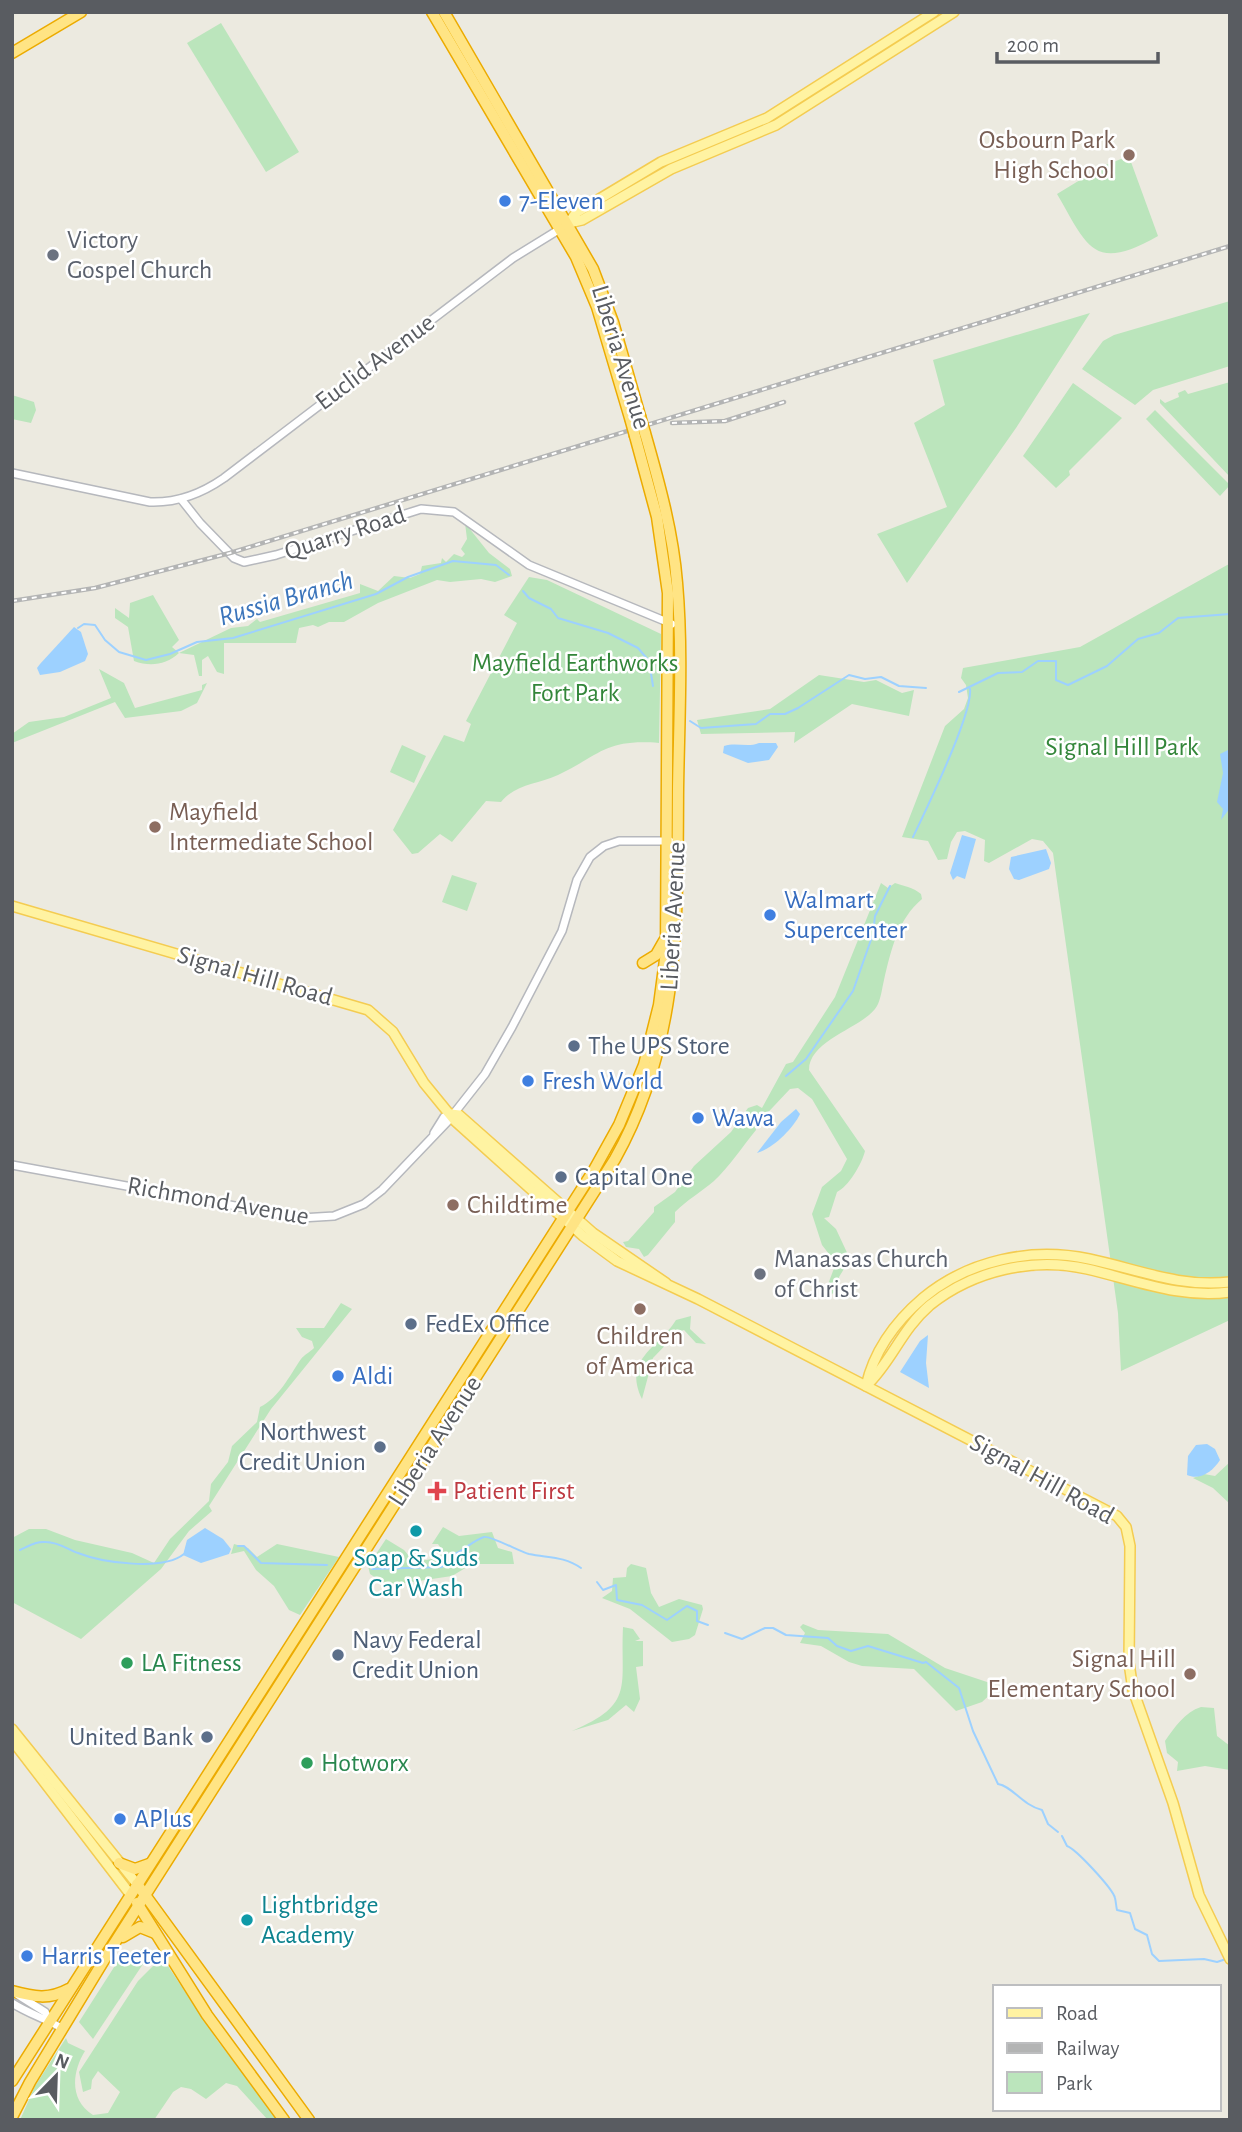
<svg xmlns="http://www.w3.org/2000/svg" width="1242" height="2132" font-family="'Alegreya Sans',sans-serif">
<rect width="100%" height="100%" fill="#eceae0"/>
<g fill="#bbe5bc">
<polygon points="221,23 299,152 266,172 187,43"/>
<path d="M1121 159 1131 162 1158 236C1093 273 1088 247 1057 194L1103 166Z"/>
<polygon points="1230,301 1230,366 1153,390 1135,405 1082,369 1103,341 1114,335"/>
<polygon points="1090,313 1016,428 907,583 877,534 947,507 914,423 945,405 933,360"/>
<polygon points="1230,382 1230,477 1160,403 1160,399 1165,403 1179,397 1178,393 1185,390 1188,394"/>
<polygon points="1073,383 1122,418 1069,471 1070,475 1056,488 1023,456"/>
<polygon points="12,395 34,402 36,410 31,423 12,419"/>
<polygon points="1155,410 1230,485 1220,496 1146,419"/>
<path d="M465 523 489 553 510 569 512 576 495 582 481 579 450 582 437 580 378 603 344 622H329L318 627 313 625 299 628 296 643H224V674L217 672 208 656 202 660V676H199L194 655 179 653C166 665 150 667 134 661L128 627 115 618V608L129 618 130 603 153 595 179 640 172 647 179 653 231 628 248 626 257 619 260 622 360 593V584L378 591 394 576 410 578 420 574 422 566 441 563 442 558 446 562 454 554 462 557 465 554 461 549 467 539Z"/>
<polygon points="1229,564 1230,1320 1121,1371 1118,1313 1053,853 1043,841 1032,839 989,863 984,861 985,840 965,831 957,832 951,842 947,859 938,860 928,841 902,837 945,726 964,709 968,698 966,685 961,678 963,668 1080,647"/>
<path d="M529 577 547 580 661 634 659 743C605 739 602 754 558 775 537 785 517 783 501 802L486 801 452 842 440 834 418 853 412 854 393 830 444 735 464 742 471 724 466 721 517 623 504 615Z"/>
<polygon points="99,669 124,683 135,708 202,690 202,685 207,683 197,703 181,711 125,718 115,702 12,743 12,734 29,722 64,717 111,698"/>
<polygon points="819,675 864,682 876,680 902,693 914,690 909,716 852,704 794,743 795,732 701,734 697,720 770,709"/>
<polygon points="402,745 426,756 414,783 390,772"/>
<polygon points="452,875 477,883 467,911 442,902"/>
<path d="M881 883 888 888 895 883C903 886 913 887 921 894L922 899C898 919 891 950 884 980 882 988 881 999 877 1006 864 1028 809 1039 809 1070L865 1151C862 1164 848 1187 837 1192L829 1217 824 1218 836 1229 850 1259 839 1277 838 1288 829 1297 824 1295 836 1263 822 1245 812 1214 822 1187 841 1171 847 1159 812 1099 798 1088 790 1089 759 1122H755L756 1130C742 1147 730 1166 714 1181 701 1192 687 1200 675 1212V1222L648 1255 644 1257 639 1249 626 1247 623 1242 628 1241 654 1212V1207L675 1192 694 1166 731 1132 748 1108 757 1105 762 1108 786 1064 793 1062 835 997Z"/>
<path d="M341 1303 352 1309 271 1409 209 1506 212 1511 189 1531 161 1569 81 1639 12 1602V1538L29 1529H46L75 1540 132 1553 154 1563 170 1539 209 1501 211 1484 228 1462 232 1446 257 1422 260 1407C279 1398 290 1375 301 1359 304 1355 310 1352 314 1348L312 1341 302 1337 296 1328H324Z"/>
<path d="M691 1316 690 1329 706 1344 696 1343 684 1330 678 1332 653 1358 642 1399C623 1358 657 1350 676 1320Z"/>
<polygon points="1230,1462 1230,1504 1213,1488 1193,1478 1204,1474 1215,1476"/>
<path d="M443 1527 459 1536 492 1532 498 1548 512 1552 514 1564H472L452 1576 398 1584H385L370 1574 368 1566 386 1539 404 1550 410 1557C423 1562 432 1561 444 1553L438 1544H432Z"/>
<polygon points="234,1544 248,1548 257,1557 277,1544 339,1557 300,1615 289,1610 274,1586 256,1570 244,1551 231,1554"/>
<polygon points="631,1564 646,1568 651,1593 659,1607 679,1599 702,1605 703,1609 695,1635 689,1639 672,1642 630,1609 602,1598 612,1591 613,1578 626,1577 627,1568"/>
<polygon points="803,1624 818,1630 888,1634 945,1668 990,1683 994,1691 982,1702 956,1711 914,1669 862,1666 849,1662 821,1646 800,1643 805,1633 800,1627"/>
<path d="M623 1627 633 1629 640 1639 635 1641H643V1666L636 1667 640 1699 634 1712 626 1705 608 1720 572 1731C636 1704 620 1686 623 1627Z"/>
<path d="M1201 1707 1214 1708 1217 1736 1230 1746V1770L1205 1766 1177 1771 1178 1762 1167 1753 1165 1741C1174 1728 1185 1712 1201 1707Z"/>
<polygon points="143,1948 151,1952 93,2039 79,2022 125,1950 136,1955"/>
<path d="M162 1957 217 2040 279 2120H268L237 2086 226 2083 206 2099 191 2089 181 2087 173 2092 154 2120H20L35 2086 66 2038 68 2043 85 2051C72 2072 69 2100 93 2115L108 2113 120 2092 98 2071 92 2080 91 2089 83 2092 79 2072 138 1981Z"/>
</g>
<g fill="#9dd1ff">
<polygon points="74,627 81,632 88,654 85,661 60,672 40,675 37,668 40,664"/>
<path d="M759 743H776L778 747 769 760 748 763 723 753 724 746C737 742 747 748 759 743Z"/>
<polygon points="1230,749 1230,808 1221,820 1223,809 1217,802 1223,773 1220,754"/>
<polygon points="962,835 976,839 965,879 957,876 953,880 950,873"/>
<polygon points="1046,849 1051,863 1049,869 1019,880 1014,879 1009,869 1011,857"/>
<path d="M796 1109 800 1114C793 1129 772 1149 757 1153L781 1122Z"/>
<polygon points="928,1335 926,1363 929,1388 900,1372 920,1341"/>
<path d="M1207 1444 1215 1449 1220 1460C1213 1471 1200 1481 1187 1475L1188 1456 1196 1445Z"/>
<polygon points="205,1528 223,1539 231,1549 229,1554 201,1563 183,1555 187,1540"/>
</g>
<g fill="none" stroke-linecap="round" stroke-linejoin="round">
<g stroke="#9dd1ff" stroke-width="2">
<polyline points="523,591 529,598 551,609 558,618 608,633 638,648 649,661 653,686"/>
<polyline points="78,628 84,624 95,625 105,640 119,652 146,660 170,654 197,642 233,638 376,594 408,577 453,561 496,565 509,575"/>
<polyline points="959,692 998,673 1022,672 1038,661 1056,661 1056,680 1068,685 1107,666 1138,639 1159,633 1178,618 1230,614"/>
<polyline points="690,721 701,728 756,724 770,714 785,714 798,708 849,675 865,679 881,677 899,686 926,688"/>
<path d="M913 837C926 810 973 713 970 689"/>
<polyline points="786,1076 806,1059 853,991 873,934 875,916 890,886"/>
<polyline points="238,1546 244,1546 261,1563 327,1565"/>
<path d="M20 1550C29 1546 36 1541 46 1542 58 1542 67 1549 78 1553 103 1563 163 1571 184 1554"/>
<path d="M372 1569 442 1567 446 1556C459 1556 471 1541 484 1537 489 1535 521 1552 529 1554 548 1558 564 1556 581 1568"/>
<polyline points="597,1582 603,1590 616,1585 617,1600 642,1605 667,1620 687,1606 697,1611 697,1621 708,1625"/>
<path d="M725 1633 742 1639 765 1628H773L786 1635 828 1638 837 1646 851 1651 868 1646 923 1663 926 1662 959 1688 973 1731 998 1784C1012 1786 1022 1805 1042 1810L1048 1824 1058 1832"/>
<path d="M1062 1836 1067 1846C1076 1849 1113 1889 1115 1898 1116 1902 1116 1906 1117 1910L1130 1913 1135 1929 1147 1935 1152 1954 1159 1961 1204 1959 1217 1962 1226 1959"/>
</g>
<g stroke="#b6b8bd" stroke-width="10">
<g id="minor">
<path d="M12 473 150 502C178 503 201 494 224 478L513 258 560 229"/>
<polyline points="181,499 200,523 234,558 244,562 276,555 421,509 454,512 529,565 672,624"/>
<polyline points="434,1133 444,1117 451,1114"/>
<polyline points="12,1165 301,1218 334,1216 364,1204 382,1190 448,1121 485,1074 512,1027 562,931 577,880 590,857 604,846 619,841 670,841"/>
<polyline points="18,1995 45,2012 50,2021"/>
<path d="M12 2003C29 2014 47 2019 63 2029"/>
</g>
</g>
<g stroke="#f4cc51" stroke-width="12">
<g id="major">
<polyline points="569,223 582,220 671,169 776,125 954,12"/>
<polyline points="568,224 576,213 661,162 767,118 934,12"/>
<polyline points="12,906 368,1010 393,1032 424,1083 455,1121 583,1236 617,1261 698,1299 1117,1516 1126,1527 1130,1546 1129,1663 1133,1690 1173,1803 1199,1895 1230,1959"/>
<polyline points="451,1114 459,1115 593,1233 666,1283"/>
<path d="M867 1385C892 1361 901 1330 930 1305 974 1270 1033 1257 1087 1269 1135 1280 1180 1299 1230 1292"/>
<path d="M866 1386C874 1351 896 1321 923 1298 969 1260 1031 1247 1089 1259 1137 1269 1180 1288 1230 1282"/>
<polyline points="12,1729 137,1884"/>
<polyline points="12,1740 130,1894"/>
</g>
</g>
<g stroke="#ecab00" stroke-width="13">
<g id="highway">
<polyline points="432,12 576,257 597,307 630,418"/>
<polyline points="444,12 593,269 613,322 640,416"/>
<polyline points="12,53 81,12"/>
<polyline points="643,963 656,955 664,941"/>
<polyline points="119,1863 135,1869 149,1864"/>
<polyline points="137,1884 309,2120"/>
<polyline points="137,1903 207,2015 284,2120"/>
<polyline points="123,1937 140,1927 155,1933"/>
<path d="M12 1991C34 1997 49 2000 69 1989"/>
<polyline points="12,2081 594,1170 619,1125 644,1065 659,1005 666,952 668,593 657,517 635,436"/>
<path d="M12 2117 30 2082 112 1947 615 1159C681 1041 677 921 678 789 679 721 683 651 677 583 673 532 659 482 645 433"/>
</g>
</g>
<use href="#minor" stroke="#fff" stroke-width="7"/>
<use href="#major" stroke="#fff3a2" stroke-width="9"/>
<use href="#highway" stroke="#ffe484" stroke-width="10"/>
<g stroke="#b3b4b4" stroke-width="4.5">
<g id="rail">
<polyline points="672,423 725,421 784,402"/>
<polyline points="12,601 95,588 230,553 1230,246"/>
</g>
</g>
<use href="#rail" stroke="#fff" stroke-width="2" stroke-dasharray="5" stroke-linecap="butt"/>
<g stroke="#ecab00" stroke-width="13" stroke-linecap="butt">
<g id="highway-bridge">
<polyline points="640,416 645,433"/>
<polyline points="630,418 635,436"/>
</g>
</g>
<use href="#highway-bridge" stroke="#ffe484" stroke-width="10"/>
</g>
<g fill="#8d6e63" stroke="#fff" stroke-width="2.5">
<circle cx="1129" cy="155" r="7"/>
<circle cx="155" cy="827" r="7"/>
<circle cx="453" cy="1205" r="7"/>
<circle cx="640" cy="1309" r="7"/>
<circle cx="1190" cy="1674" r="7"/>
</g>
<g fill="#3f7fe0" stroke="#fff" stroke-width="2.5">
<circle cx="505" cy="201" r="7"/>
<circle cx="770" cy="915" r="7"/>
<circle cx="528" cy="1081" r="7"/>
<circle cx="698" cy="1118" r="7"/>
<circle cx="338" cy="1376" r="7"/>
<circle cx="120" cy="1819" r="7"/>
<circle cx="27" cy="1956" r="7"/>
</g>
<g fill="#6b7280" stroke="#fff" stroke-width="2.5">
<circle cx="53" cy="255" r="7"/>
<circle cx="760" cy="1274" r="7"/>
</g>
<g fill="#5c6f8a" stroke="#fff" stroke-width="2.5">
<circle cx="574" cy="1046" r="7"/>
<circle cx="561" cy="1177" r="7"/>
<circle cx="411" cy="1324" r="7"/>
<circle cx="380" cy="1447" r="7"/>
<circle cx="338" cy="1655" r="7"/>
<circle cx="207" cy="1737" r="7"/>
</g>
<path fill="#e0444e" stroke="#fff" stroke-width="2.5" d="M433.5 1480.5h7v7h7v7h-7v7h-7v-7h-7v-7h7z"/>
<g fill="#0f9aa8" stroke="#fff" stroke-width="2.5">
<circle cx="416" cy="1531" r="7"/>
<circle cx="247" cy="1920" r="7"/>
</g>
<g fill="#2e9e5b" stroke="#fff" stroke-width="2.5">
<circle cx="127" cy="1663" r="7"/>
<circle cx="307" cy="1763" r="7"/>
</g>
<g text-anchor="middle" dominant-baseline="central" stroke-width="5" stroke-linejoin="round" paint-order="stroke">
<g font-size="26" fill="#785e54" stroke="#fff" text-anchor="end">
<text x="1115" y="140">Osbourn Park<tspan x="1115" dy="30">High School</tspan></text>
<text x="169" y="812" text-anchor="start">Mayfield<tspan x="169" dy="30">Intermediate School</tspan></text>
<text x="467" y="1205" text-anchor="start">Childtime</text>
<text x="640" y="1336" text-anchor="middle">Children<tspan x="640" dy="30">of America</tspan></text>
<text x="1176" y="1659">Signal Hill<tspan x="1176" dy="30">Elementary School</tspan></text>
</g>
<g font-size="26" fill="#366cbe" stroke="#fff" text-anchor="start">
<text x="519" y="201">7-Eleven</text>
<text x="784" y="900">Walmart<tspan x="784" dy="30">Supercenter</tspan></text>
<text x="542" y="1081">Fresh World</text>
<text x="712" y="1118">Wawa</text>
<text x="352" y="1376">Aldi</text>
<text x="134" y="1819">APlus</text>
<text x="41" y="1956">Harris Teeter</text>
</g>
<g font-size="26" fill="#5b616d" stroke="#fff" text-anchor="start">
<text x="67" y="240">Victory<tspan x="67" dy="30">Gospel Church</tspan></text>
<text x="774" y="1259">Manassas Church<tspan x="774" dy="30">of Christ</tspan></text>
</g>
<g font-size="26" fill="#595c61" stroke="#fff">
<text transform="translate(621 357) rotate(73)">Liberia Avenue</text>
<text transform="translate(375 362) rotate(-37)">Euclid Avenue</text>
<text transform="translate(345 533) rotate(-18)">Quarry Road</text>
<text transform="translate(673 916) rotate(-87)">Liberia Avenue</text>
<text transform="translate(255 976) rotate(16)">Signal Hill Road</text>
<text transform="translate(218 1201) rotate(10)">Richmond Avenue</text>
<text transform="translate(435 1441) rotate(-57)">Liberia Avenue</text>
<text transform="translate(1042 1479) rotate(29)">Signal Hill Road</text>
</g>
<g font-size="26" fill="#33863a" stroke="#fff">
<text x="575" y="663">Mayfield Earthworks<tspan x="575" dy="30">Fort Park</tspan></text>
<text x="1122" y="747">Signal Hill Park</text>
</g>
<g font-size="26" fill="#4e5e75" stroke="#fff" text-anchor="start">
<text x="588" y="1046">The UPS Store</text>
<text x="575" y="1177">Capital One</text>
<text x="425" y="1324">FedEx Office</text>
<text x="366" y="1432" text-anchor="end">Northwest<tspan x="366" dy="30">Credit Union</tspan></text>
<text x="352" y="1640">Navy Federal<tspan x="352" dy="30">Credit Union</tspan></text>
<text x="193" y="1737" text-anchor="end">United Bank</text>
</g>
<g font-size="26" fill="#be3a42" stroke="#fff" text-anchor="start">
<text x="453" y="1491">Patient First</text>
</g>
<g font-size="26" fill="#0d838f" stroke="#fff">
<text x="416" y="1558">Soap &amp; Suds<tspan x="416" dy="30">Car Wash</tspan></text>
<text x="261" y="1905" text-anchor="start">Lightbridge<tspan x="261" dy="30">Academy</tspan></text>
</g>
<g font-size="26" fill="#27864d" stroke="#fff" text-anchor="start">
<text x="141" y="1663">LA Fitness</text>
<text x="321" y="1763">Hotworx</text>
</g>
<g font-size="28" font-style="italic" fill="#3c75bb" stroke="#fff">
<text transform="translate(286 599) rotate(-16)">Russia Branch</text>
</g>
</g>
<rect width="1242" height="2132" fill="none" stroke="#595c61" stroke-width="28"/>
<rect x="993" y="1985" width="228" height="126" fill="#ffffff" stroke="#bdbec0" stroke-width="2"/>
<rect x="1007" y="2008" width="35" height="10" fill="#fff3a2" stroke="#bdbec0" stroke-width="2"/>
<text x="1056" y="2020" font-size="21" fill="#595c61">Road</text>
<rect x="1007" y="2043" width="35" height="10" fill="#b3b4b4" stroke="#bdbec0" stroke-width="2"/>
<text x="1056" y="2055" font-size="21" fill="#595c61">Railway</text>
<rect x="1007" y="2072" width="35" height="21" fill="#bbe5bc" stroke="#bdbec0" stroke-width="2"/>
<text x="1056" y="2090" font-size="21" fill="#595c61">Park</text>
<g transform="translate(56 2076) rotate(23)" stroke="#ffffff" stroke-width="5" paint-order="stroke">
<path d="M0-5L12 26L0 18L-12 26Z" fill="#595c61"/>
<text y="-10" font-size="19" font-weight="bold" text-anchor="middle" fill="#595c61">N</text>
</g>
<path d="M997 52v10h161v-10" fill="none" stroke="#595c61" stroke-width="3.5"/>
<text x="1007" y="52" font-size="21" fill="#595c61" stroke="#ffffff" stroke-width="5" paint-order="stroke">200 m</text>
</svg>
